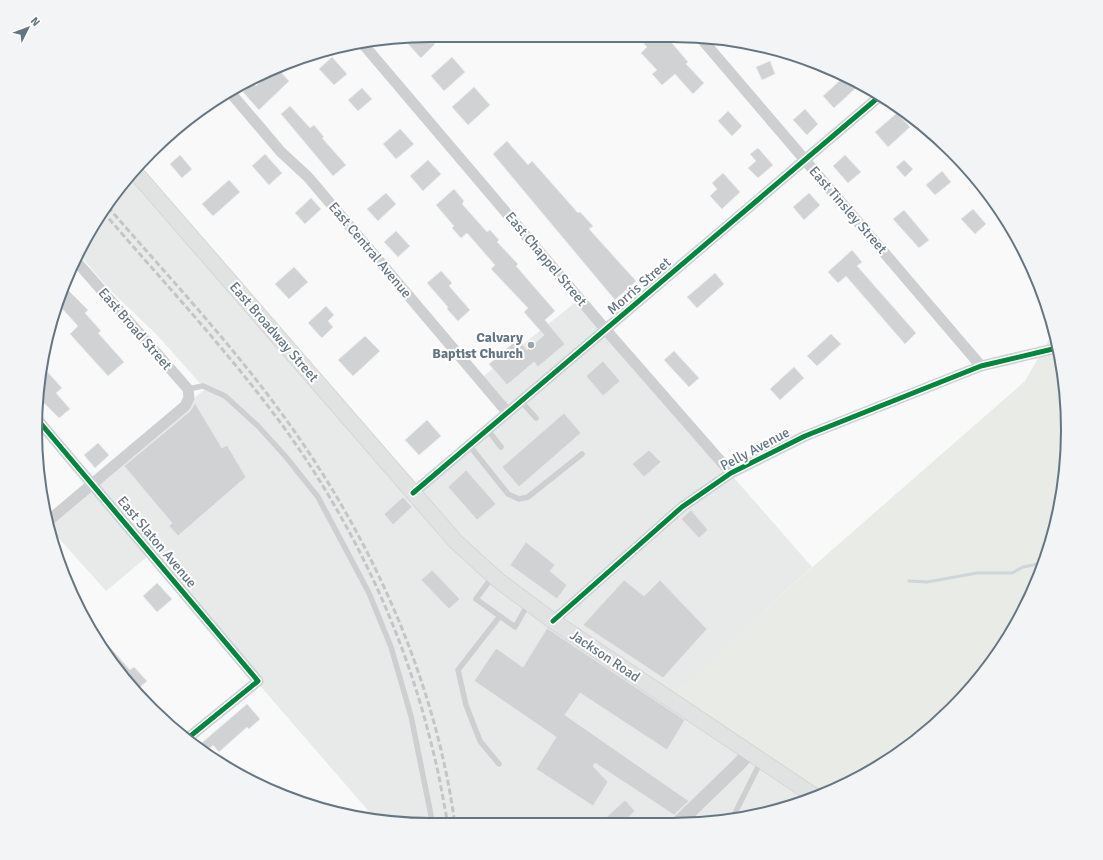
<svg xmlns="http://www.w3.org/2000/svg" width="1103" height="860" font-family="Signika,sans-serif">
<rect width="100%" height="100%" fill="#f9f9f9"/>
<polygon fill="#e8e9e9" points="134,172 410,493 504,411 480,379 577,301 604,329 812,567 776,599 674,696 823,794 800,804 699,824 430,825 365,819 371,814 148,556 106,591 48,526 205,389 159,337 108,288 79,254 88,233"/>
<polygon fill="#e8ebe6" points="1054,331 1065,378 1067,456 1055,532 1027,605 987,670 934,727 871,772 823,794 673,696 776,599 1025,381"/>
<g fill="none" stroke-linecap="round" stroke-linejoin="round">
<polyline stroke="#ced6d9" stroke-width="3" points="909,581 927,582 977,573 1012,573 1023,567 1043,563"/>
</g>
<g fill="#d0d2d3" stroke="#e8e8e8">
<polygon points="421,36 424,40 428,37 435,44 421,58 408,44 416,37"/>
<polygon points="637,36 666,36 688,62 686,64 704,83 693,94 675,74 662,85 652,74 657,70 641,53 647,47"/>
<polygon points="332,57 347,74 334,85 319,69"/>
<polygon points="452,57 465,72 444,91 431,76"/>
<polygon points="770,61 775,74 762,80 756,67"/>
<polygon points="278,69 289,81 259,110 243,92 253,83 256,86 271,72"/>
<polygon points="846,75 860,84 834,108 823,96"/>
<polygon points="474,87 490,105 468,125 452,107"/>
<polygon points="362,88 372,99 358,111 348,100"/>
<polygon points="290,106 310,128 314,125 324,137 322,138 346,165 333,176 281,114"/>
<polygon points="805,109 818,124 807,135 793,120"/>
<polygon points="728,111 742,126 732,136 718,121"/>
<polygon points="897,113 910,127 888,147 875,132"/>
<polygon points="400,129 414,144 396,159 383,144"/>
<polygon points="507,141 528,165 532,161 578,213 580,212 593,226 589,229 636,281 615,300 493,154"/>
<polygon points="758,148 773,165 758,178 748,168 756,161 750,154"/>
<polygon points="265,154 282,173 269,185 252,166"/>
<polygon points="180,155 192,169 182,178 170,164"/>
<polygon points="845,155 861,172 848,183 833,166"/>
<polygon points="428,160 441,174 423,191 410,176"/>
<polygon points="904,160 913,169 905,177 896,167"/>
<polygon points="942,171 951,182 935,195 926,185"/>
<polygon points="723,173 740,192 722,209 710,196 717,189 712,183"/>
<polygon points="229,180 240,192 213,216 202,204"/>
<polygon points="454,189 464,201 462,204 487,232 490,230 499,240 497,242 518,264 516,266 555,311 545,320 565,344 538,367 534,362 507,385 489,364 518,339 527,350 544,335 524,312 528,308 491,269 495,265 467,233 461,238 452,228 454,226 436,205"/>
<polygon points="386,193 396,204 378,221 367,209"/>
<polygon points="809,193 820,205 804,220 793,207"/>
<polygon points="311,198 321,209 305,224 295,213"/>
<polygon points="973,209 986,224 975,234 961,219"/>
<polygon points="904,210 929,240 919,248 893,219"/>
<polygon points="396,231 410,246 398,257 384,242"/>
<polygon points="852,250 862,262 857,266 916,333 905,344 846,276 838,283 828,272"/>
<polygon points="294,267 308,282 289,299 275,284"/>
<polygon points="441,271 452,283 449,286 470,310 458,321 447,309 448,307 427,283"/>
<polygon points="715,273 724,284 697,308 687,297"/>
<polygon points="65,287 88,310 85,313 101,331 98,333 124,362 108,376 70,334 78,326 58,304"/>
<polygon points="326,306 334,315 328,321 333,327 322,338 308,323"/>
<polygon points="831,334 841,344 817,366 807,356"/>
<polygon points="365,336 380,351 353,376 338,360"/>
<polygon points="674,351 699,378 689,387 664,360"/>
<polygon points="603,361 620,381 603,396 586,376"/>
<polygon points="43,367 62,388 56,393 70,409 59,418 39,398"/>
<polygon points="794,367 804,378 780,400 770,389"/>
<polygon points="195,403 222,448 227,445 246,477 178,536 169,526 172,523 124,466 190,411"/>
<polygon points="564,413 581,433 519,487 502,467"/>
<polygon points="427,420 441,436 419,455 405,440"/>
<polygon points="98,443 109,455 95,468 84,455"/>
<polygon points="649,450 661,462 644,477 632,464"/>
<polygon points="466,470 496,504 477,520 448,487"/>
<polygon points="403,497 412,507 393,525 384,514"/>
<polygon points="691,510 708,530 699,538 681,519"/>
<polygon points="526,542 555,565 550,571 567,585 557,599 510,565"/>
<polygon points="432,570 460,599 449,609 421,580"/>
<polygon points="624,580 644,596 660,580 707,629 663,678 583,625"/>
<polygon points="157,583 172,599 157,612 143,596"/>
<polygon points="547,628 685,720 667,750 580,693 565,715 689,801 674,815 595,763 593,766 608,782 593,806 536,769 556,737 474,681 496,648 523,667"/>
<polygon points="107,644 130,670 134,667 147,681 134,692 102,647"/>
<polygon points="247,704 260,719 249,729 247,727 219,752 213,745 204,753 197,747"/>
<polygon points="625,800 635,811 621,824 599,824"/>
</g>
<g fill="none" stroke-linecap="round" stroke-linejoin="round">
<g stroke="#d5d6d7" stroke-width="17">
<polyline id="secondary" points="135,172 456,542 499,581 553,621 816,797"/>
</g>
<g stroke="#cecfd0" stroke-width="5.5">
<polyline points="188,389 203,386 225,396 258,426 286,457 318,497 369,593 391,647 411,716 433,825"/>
<polyline points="521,401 536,418"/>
<polyline points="487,429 501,447"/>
<polyline points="469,445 508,494 519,499 528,497 582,454"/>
<polyline points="493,576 476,599 515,627 528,604"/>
<polyline points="499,764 480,741 466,705 458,670 500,616"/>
<polyline points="733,817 761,761"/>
</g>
<g stroke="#cecfd0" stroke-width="11">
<polyline points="699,36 981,366"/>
<polyline points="363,44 606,330 731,473"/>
<polyline points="229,91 281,152 308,177 507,412"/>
<polyline points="37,419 258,681 188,738"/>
<polyline points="413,493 880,96"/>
<polyline points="47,522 185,406 189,398 188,389 76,261"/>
<polyline points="553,621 682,507 731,473 805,436 981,366 1057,348"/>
</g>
<polyline stroke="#cecfd0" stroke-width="14" points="677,824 738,765 749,753"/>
<use href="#secondary" stroke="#e1e2e2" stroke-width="15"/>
<g stroke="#c3c5c6" stroke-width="3" stroke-dasharray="6 3" stroke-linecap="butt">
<path d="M108 207C173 282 243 356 299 438 377 551 437 688 455 825"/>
<path d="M103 212C162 280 223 346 277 418 349 515 404 630 432 747 439 773 443 799 448 825"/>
</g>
<g stroke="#fff" stroke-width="8">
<g id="cycleway">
<polyline points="37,419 258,681 188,738"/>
<polyline points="413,493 880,96"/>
<polyline points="553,621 682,507 731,473 805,436 981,366 1057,348"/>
</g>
</g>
<use href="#cycleway" stroke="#00873e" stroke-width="5"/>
</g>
<circle fill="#99a4ac" stroke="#fff" stroke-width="1.5" cx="531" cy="345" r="4"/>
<g text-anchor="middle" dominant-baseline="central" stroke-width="4" stroke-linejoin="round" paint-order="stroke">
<g font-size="14" fill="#657683" stroke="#fff">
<text transform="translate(848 210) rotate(49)">East Tinsley Street</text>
<text transform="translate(370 250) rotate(50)">East Central Avenue</text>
<text transform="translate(546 259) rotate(50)">East Chappel Street</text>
<text transform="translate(639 286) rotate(-41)">Morris Street</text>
<text transform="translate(135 329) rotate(49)">East Broad Street</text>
<text transform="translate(274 332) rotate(49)">East Broadway Street</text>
<text transform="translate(755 449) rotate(-28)">Pelly Avenue</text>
<text transform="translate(157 542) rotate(50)">East Slaton Avenue</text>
<text transform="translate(605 656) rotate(34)">Jackson Road</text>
</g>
<g font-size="14" font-weight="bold" fill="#657683" stroke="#fff" text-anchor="end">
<text x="523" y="337">Calvary<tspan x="523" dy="16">Baptist Church</tspan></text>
</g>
</g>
<path d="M0 0H1103V860H0ZM430 42H673A388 388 0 0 1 1061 430V430A388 388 0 0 1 673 818H430A388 388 0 0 1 42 430V430A388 388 0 0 1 430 42Z" fill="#f3f4f5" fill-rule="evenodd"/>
<path fill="none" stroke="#657683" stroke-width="2" d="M430 42H673A388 388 0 0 1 1061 430V430A388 388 0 0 1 673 818H430A388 388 0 0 1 42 430V430A388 388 0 0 1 430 42Z"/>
<g transform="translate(28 28) rotate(48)" stroke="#ffffff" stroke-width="3" paint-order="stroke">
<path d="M0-3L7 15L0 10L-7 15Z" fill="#657683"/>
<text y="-6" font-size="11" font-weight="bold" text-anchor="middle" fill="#657683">N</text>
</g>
</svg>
